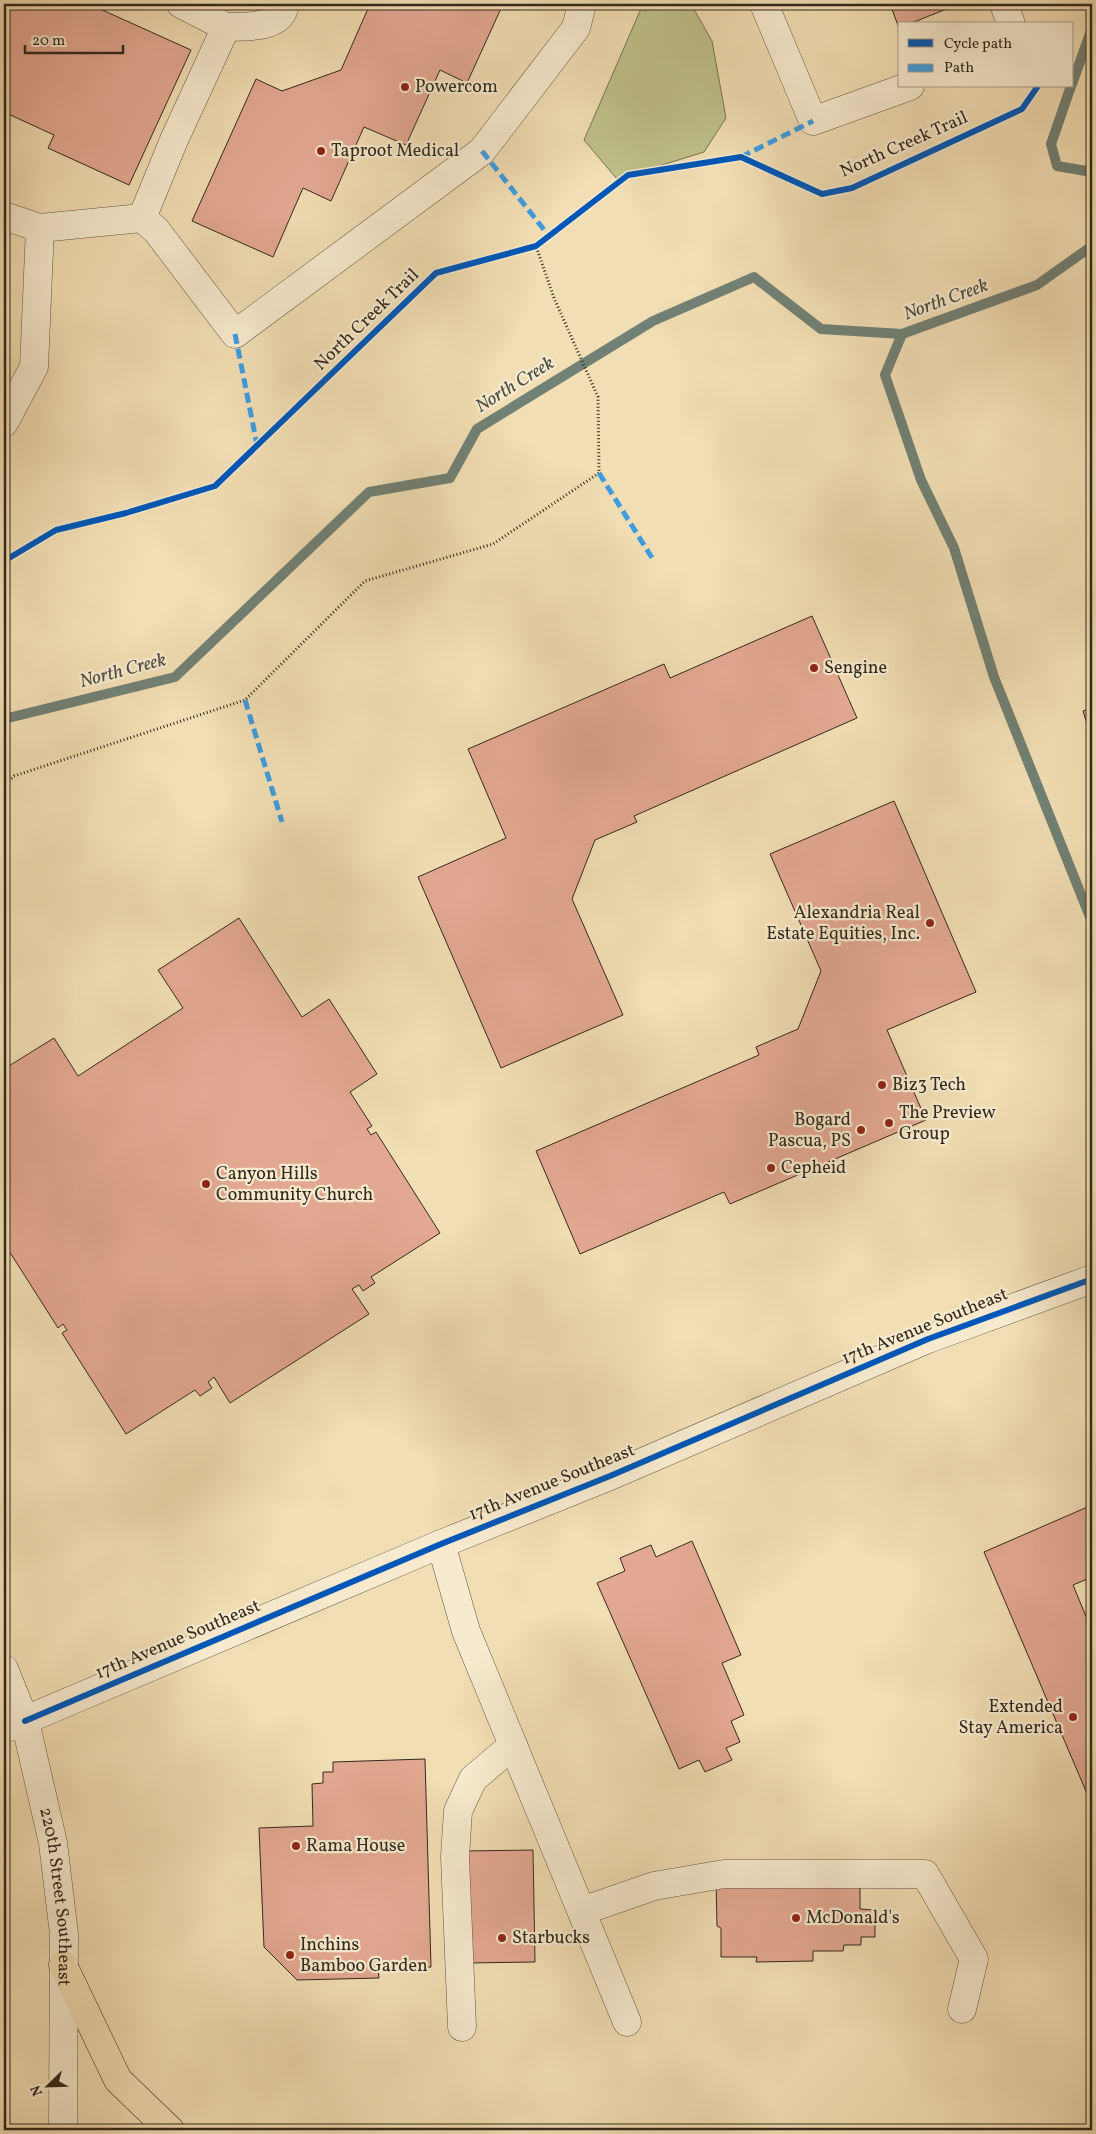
<svg xmlns="http://www.w3.org/2000/svg" width="1096" height="2134" font-family="Vollkorn,serif">
<rect width="100%" height="100%" fill="#f2deb4"/>
<filter id="stains"><feTurbulence type="fractalNoise" baseFrequency=".004" numOctaves="4"/><feColorMatrix values="0 0 0 0 .2 0 0 0 0 .09 0 0 0 0 .02 0 0 0 .5 -.17"/></filter>
<radialGradient id="worn" r=".72"><stop offset=".6" stop-color="#630" stop-opacity="0"/><stop offset="1" stop-color="#630" stop-opacity=".3"/></radialGradient>
<polygon fill="#bfc08a" stroke="#787454" points="643,4 691,4 712,41 726,118 704,152 617,179 584,140"/>
<g fill="none" stroke-linecap="round" stroke-linejoin="round">
<g stroke="#718175" stroke-width="10">
<polyline points="1072,84 1092,28"/>
<polyline points="1071,86 1051,144 1057,166 1092,172"/>
<polyline points="902,334 885,375 921,480 954,548 994,677 1092,922"/>
<polyline points="4,719 175,677 369,492 450,478 477,429 653,321 754,277 821,329 902,334 1037,285 1092,246"/>
</g>
</g>
<g fill="#e3a892" stroke="#32291d">
<polygon points="4,4 89,4 191,50 129,185 48,148 54,135 4,112"/>
<polygon points="370,4 503,4 467,83 440,70 406,145 364,127 331,201 303,188 273,257 192,221 256,79 282,91 341,70"/>
<polygon points="890,4 959,4 909,24 900,24 899,28"/>
<polygon points="812,616 857,718 634,816 637,822 595,840 572,899 623,1015 501,1068 418,877 506,838 468,749 664,664 670,678"/>
<polygon points="1092,708 1092,740 1083,711"/>
<polygon points="894,801 976,992 887,1030 926,1120 730,1204 724,1192 580,1254 536,1151 759,1055 756,1047 798,1029 821,971 770,854"/>
<polygon points="239,918 302,1017 329,999 377,1074 350,1092 372,1126 367,1129 371,1135 376,1132 440,1233 371,1277 375,1283 363,1291 359,1285 352,1289 369,1314 230,1403 214,1377 208,1382 212,1388 200,1396 195,1390 126,1434 62,1333 67,1330 63,1324 58,1328 4,1243 4,1069 54,1038 78,1076 183,1008 158,970"/>
<polygon points="1092,1505 1092,1577 1073,1585 1092,1631 1091,1803 984,1552"/>
<polygon points="692,1541 741,1655 722,1663 744,1715 731,1721 740,1742 726,1748 732,1760 705,1772 699,1760 679,1769 597,1583 625,1571 620,1558 651,1545 656,1557"/>
<polygon points="425,1759 431,1967 378,1969 379,1978 297,1980 264,1947 259,1828 313,1826 312,1784 323,1783 323,1772 333,1772 333,1762"/>
<polygon points="533,1850 535,1962 467,1963 465,1851"/>
<polygon points="716,1881 860,1887 860,1909 875,1910 875,1937 861,1937 861,1945 844,1945 843,1951 813,1951 813,1961 756,1962 757,1957 721,1957 721,1928 717,1926"/>
</g>
<g fill="none" stroke-linecap="round" stroke-linejoin="round">
<g stroke="#625643" stroke-width="29">
<g id="minor">
<polyline points="764,4 813,121 910,86"/>
<polyline points="1004,4 1011,24"/>
<path d="M226 27C245 26 281 30 285 4"/>
<polyline points="4,216 40,228"/>
<polyline points="142,218 174,140 226,27 181,4"/>
<polyline points="4,423 34,367 40,228 142,218 156,230 235,334 482,151 576,28 582,4"/>
<polyline points="441,1544 466,1631 627,2022"/>
<path id="s1" d="M4 1669 25 1721 53 1843 64 1934 63 2130"/>
<polyline points="4,1729 441,1544 610,1476 928,1339 1092,1279"/>
<polyline points="582,1911 654,1886 724,1874 925,1874 974,1959 962,2009"/>
<polyline points="462,2027 455,1857 458,1811 473,1779 513,1745"/>
</g>
</g>
<g stroke="#32291d" stroke-width="29">
<polyline id="major" points="63,1965 118,2080 170,2130"/>
</g>
<polyline stroke="#32291d" stroke-width="3" stroke-dasharray="1 2.5" stroke-linecap="butt" points="4,786 14,776 245,700 365,581 493,544 599,473 598,397 554,298 536,246"/>
<use href="#minor" stroke="#f7eace" stroke-width="28"/>
<use href="#major" stroke="#f2deb4" stroke-width="28"/>
<g stroke="#3e9cdf" stroke-width="5" stroke-dasharray="10 5" stroke-linecap="butt">
<polyline points="482,151 549,236"/>
<polyline points="741,157 813,121"/>
<polyline points="235,334 257,445"/>
<polyline points="599,473 654,561"/>
<polyline points="245,700 282,822"/>
</g>
<g stroke="#f7eace" stroke-width="9">
<g id="cycleway">
<polyline points="4,561 56,530 126,513 215,486 436,273 536,246 628,175 741,157 822,194 852,188 1022,109 1038,86"/>
<polyline points="25,1721 441,1544 610,1476 928,1339 1092,1279"/>
</g>
</g>
<use href="#cycleway" stroke="#0057b8" stroke-width="6"/>
</g>
<g fill="#8f2418" stroke="#f7eace" stroke-width="2">
<circle cx="405" cy="87" r="5"/>
<circle cx="321" cy="151" r="5"/>
<circle cx="814" cy="668" r="5"/>
<circle cx="930" cy="923" r="5"/>
<circle cx="882" cy="1085" r="5"/>
<circle cx="889" cy="1123" r="5"/>
<circle cx="861" cy="1130" r="5"/>
<circle cx="771" cy="1168" r="5"/>
<circle cx="206" cy="1184" r="5"/>
<circle cx="1073" cy="1717" r="5"/>
<circle cx="296" cy="1846" r="5"/>
<circle cx="796" cy="1918" r="5"/>
<circle cx="502" cy="1938" r="5"/>
<circle cx="290" cy="1955" r="5"/>
</g>
<g text-anchor="middle" dominant-baseline="central" stroke-width="4.5" stroke-linejoin="round" paint-order="stroke">
<g font-size="18" fill="#32291d" stroke="#f7eace" text-anchor="start">
<text x="415" y="87">Powercom</text>
<text x="331" y="151">Taproot Medical</text>
<text x="824" y="668">Sengine</text>
<text x="920" y="913" text-anchor="end">Alexandria Real<tspan x="920" dy="21">Estate Equities, Inc.</tspan></text>
<text x="892" y="1085">Biz3 Tech</text>
<text x="899" y="1113">The Preview<tspan x="899" dy="21">Group</tspan></text>
<text x="851" y="1120" text-anchor="end">Bogard<tspan x="851" dy="21">Pascua, PS</tspan></text>
<text x="781" y="1168">Cepheid</text>
<text x="216" y="1174">Canyon Hills<tspan x="216" dy="21">Community Church</tspan></text>
<text x="1063" y="1707" text-anchor="end">Extended<tspan x="1063" dy="21">Stay America</tspan></text>
<text x="306" y="1846">Rama House</text>
<text x="806" y="1918">McDonald's</text>
<text x="512" y="1938">Starbucks</text>
<text x="300" y="1945">Inchins<tspan x="300" dy="21">Bamboo Garden</tspan></text>
</g>
<g font-size="18" fill="#32291d" stroke="#f7eace">
<text transform="translate(904 145) rotate(-24)">North Creek Trail</text>
<text transform="translate(367 320) rotate(-44)">North Creek Trail</text>
<text transform="translate(925 1327) rotate(-22)">17th Avenue Southeast</text>
<text transform="translate(552 1483) rotate(-22)">17th Avenue Southeast</text>
<text transform="translate(178 1640) rotate(-23)">17th Avenue Southeast</text>
<text stroke="none"><textPath href="#s1" startOffset="235">220th Street Southeast</textPath></text>
</g>
<g font-size="19" font-style="italic" fill="#4c4e42" stroke="#f7eace">
<text transform="translate(946 300) rotate(-20)">North Creek</text>
<text transform="translate(515 385) rotate(-32)">North Creek</text>
<text transform="translate(123 671) rotate(-15)">North Creek</text>
</g>
</g>
<rect width="1096" height="2134" fill="none" stroke="#f2deb4" stroke-width="20"/>
<rect x="5" y="5" width="1086" height="2124" fill="none" stroke="#32291d" stroke-width="2.5"/>
<rect x="10" y="10" width="1076" height="2114" fill="none" stroke="#32291d"/>
<rect x="898" y="22" width="175" height="65" fill="#f7eace" stroke="#a89d87"/>
<rect x="908" y="39" width="25" height="8" fill="#0057b8" stroke="#a89d87"/>
<text x="944" y="48" font-size="15" fill="#32291d">Cycle path</text>
<rect x="908" y="64" width="25" height="8" fill="#3e9cdf" stroke="#a89d87"/>
<text x="944" y="72" font-size="15" fill="#32291d">Path</text>
<g transform="translate(48 2086) rotate(247)" stroke="#f7eace" stroke-width="4" paint-order="stroke">
<path d="M0-4L9 19L0 12L-9 19Z" fill="#32291d"/>
<text y="-8" font-size="14" font-weight="bold" text-anchor="middle" fill="#32291d">N</text>
</g>
<path d="M25 45v8h98v-8" fill="none" stroke="#32291d" stroke-width="2.5"/>
<text x="32" y="45" font-size="15" fill="#32291d" stroke="#f7eace" stroke-width="4" paint-order="stroke">20 m</text>
<rect width="100%" height="100%" filter="url(#stains)"/>
<rect width="100%" height="100%" fill="url(#worn)"/>
</svg>
